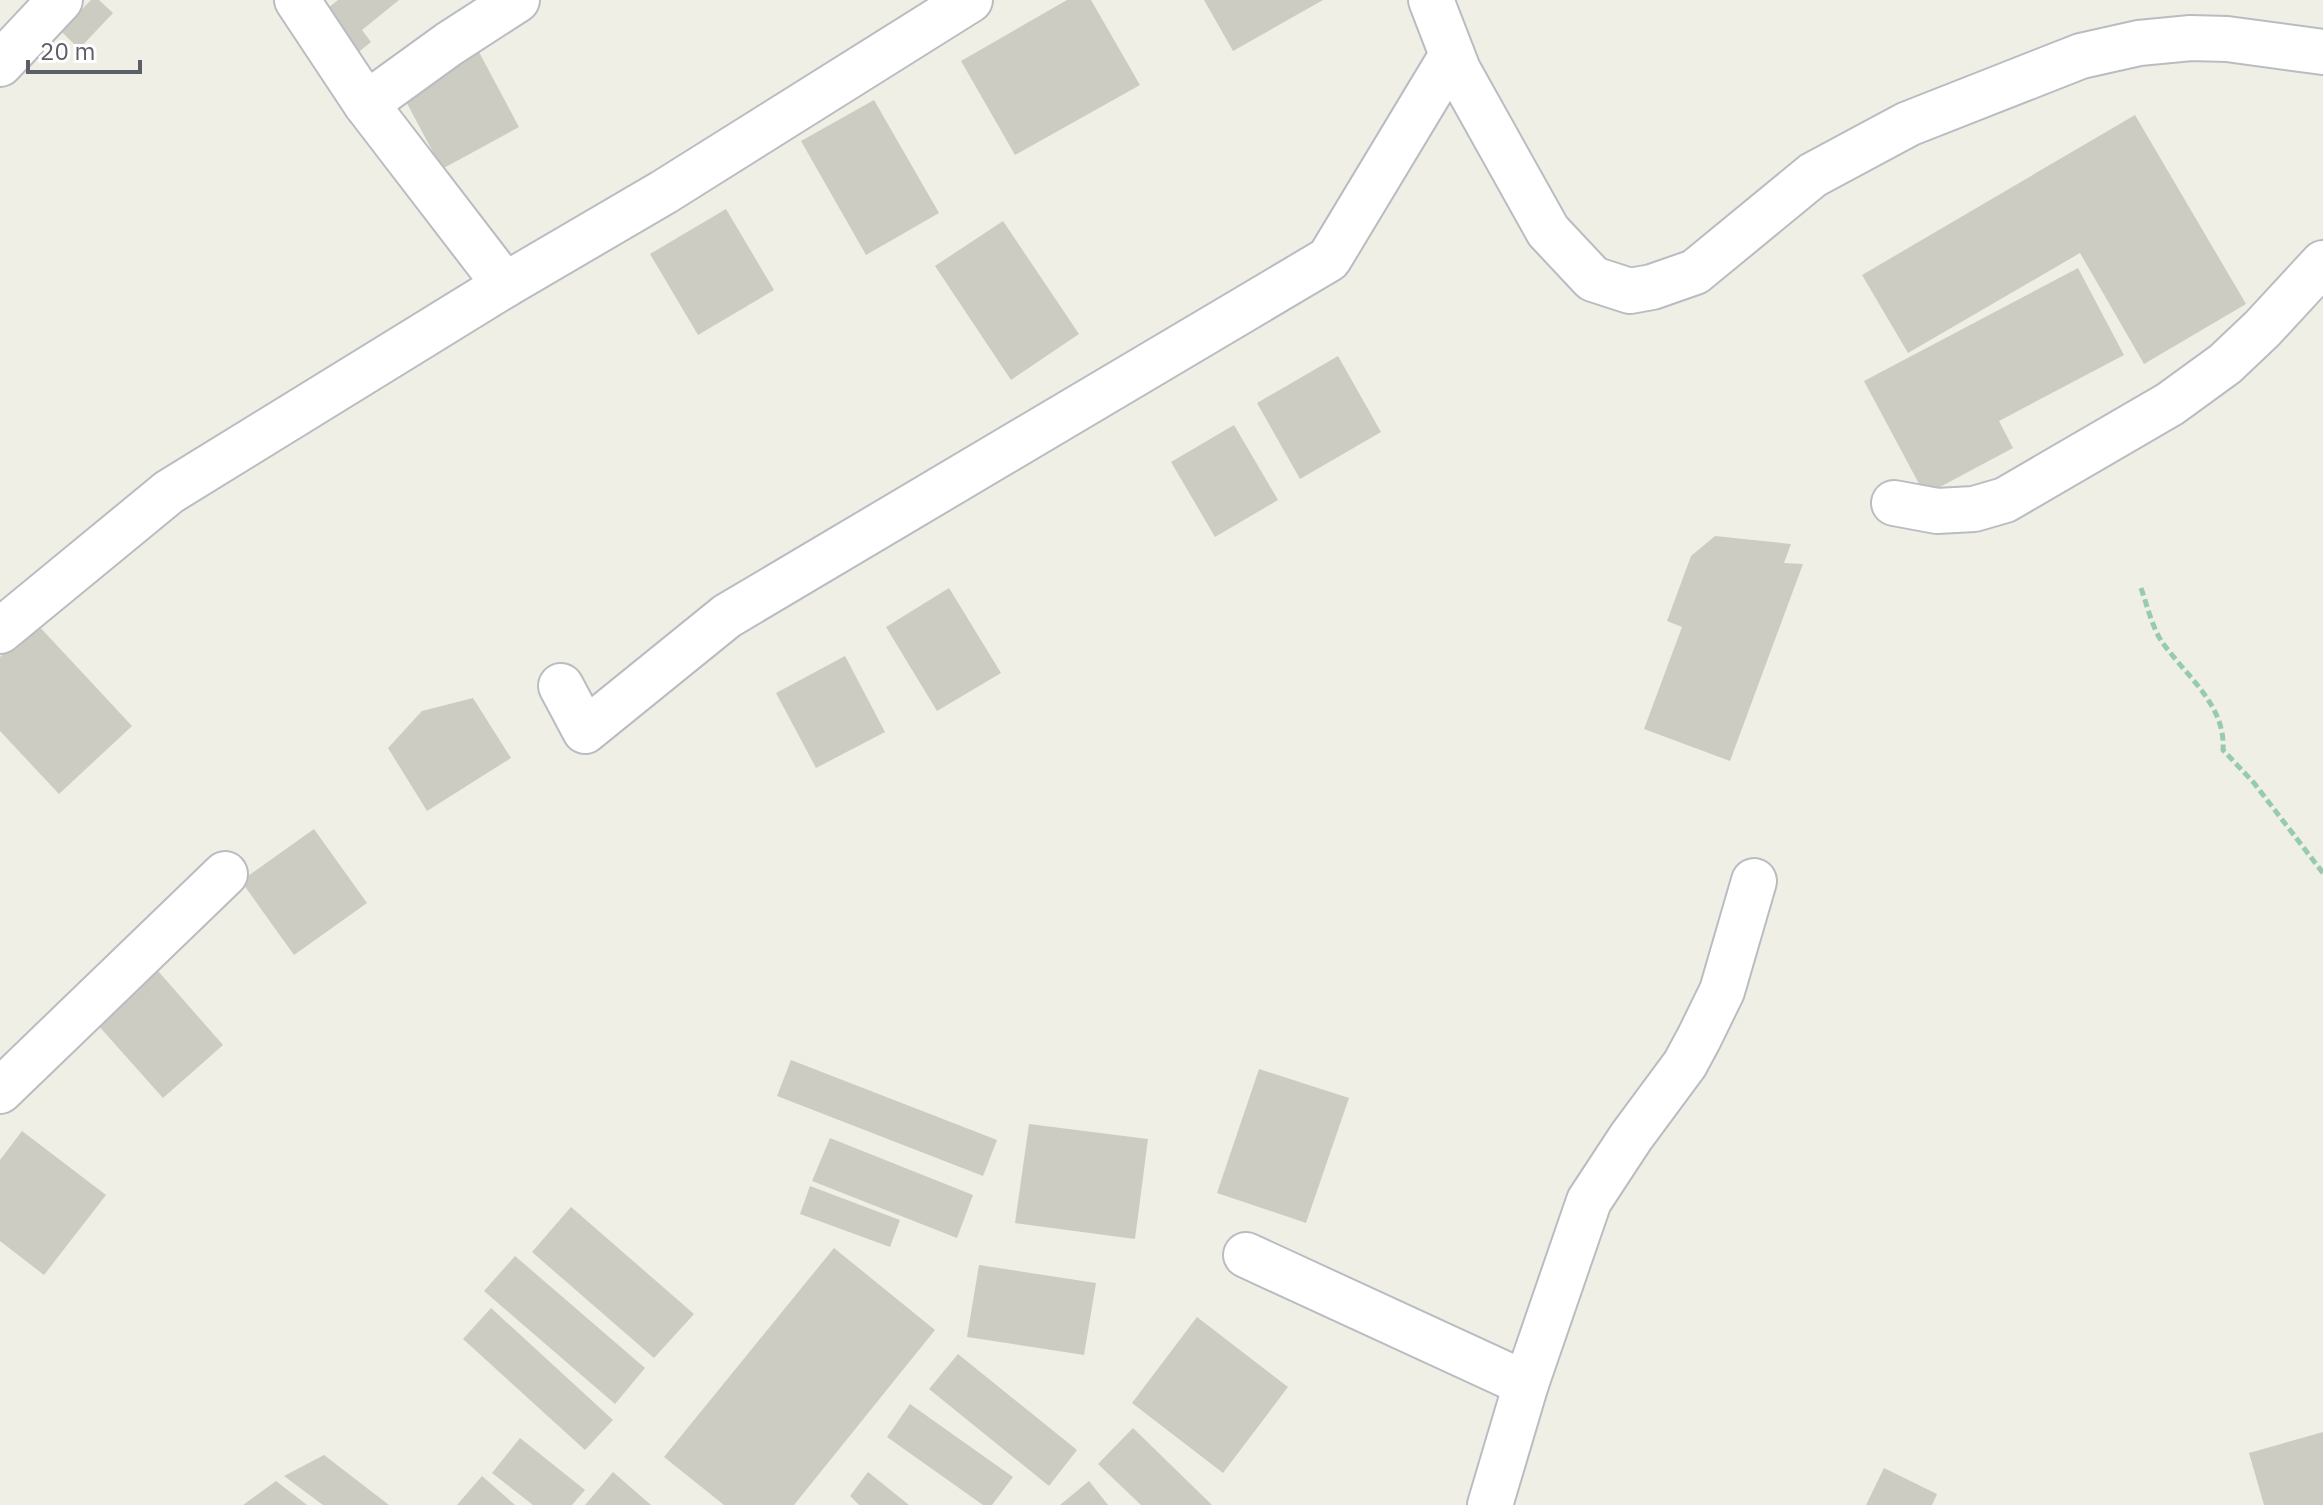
<svg xmlns="http://www.w3.org/2000/svg" width="2323" height="1505" font-family="'IBM Plex Sans',sans-serif">
<rect width="100%" height="100%" fill="#f0efe5"/>
<g fill="#cdccc3">
<polygon points="91,0 99,0 113,13 79,49 61,31"/>
<polygon points="338,0 399,0 362,30 371,42 345,63 312,21"/>
<polygon points="1067,0 1091,0 1140,85 1015,155 961,61"/>
<polygon points="1204,0 1323,0 1233,51"/>
<polygon points="479,52 519,127 442,169 402,94"/>
<polygon points="874,100 939,213 866,255 801,141"/>
<polygon points="2135,115 2246,304 2144,364 2080,253 1908,353 1862,275"/>
<polygon points="726,209 774,290 698,335 650,254"/>
<polygon points="1003,221 1079,334 1011,380 935,266"/>
<polygon points="2078,268 2124,355 1999,421 2013,448 1925,495 1864,381"/>
<polygon points="1338,356 1381,432 1300,479 1257,403"/>
<polygon points="1234,425 1278,500 1215,537 1171,462"/>
<polygon points="1715,536 1791,544 1784,563 1803,564 1730,761 1644,729 1682,627 1667,621 1691,556"/>
<polygon points="949,588 1001,673 937,711 886,627"/>
<polygon points="36,623 132,726 59,794 0,731 0,657"/>
<polygon points="845,656 885,732 816,768 776,693"/>
<polygon points="473,698 511,758 427,811 388,748 422,711"/>
<polygon points="314,829 367,903 294,955 241,881"/>
<polygon points="158,971 223,1045 163,1098 97,1024"/>
<polygon points="791,1060 997,1140 983,1176 777,1096"/>
<polygon points="1259,1069 1349,1098 1306,1223 1217,1193"/>
<polygon points="1029,1124 1148,1139 1135,1239 1015,1223"/>
<polygon points="22,1131 106,1195 44,1275 0,1241 0,1160"/>
<polygon points="830,1138 973,1195 957,1238 812,1181"/>
<polygon points="810,1186 900,1220 890,1247 800,1214"/>
<polygon points="571,1207 694,1314 654,1358 532,1252"/>
<polygon points="834,1248 935,1330 794,1505 724,1505 664,1457"/>
<polygon points="515,1256 645,1368 615,1404 484,1291"/>
<polygon points="979,1265 1096,1283 1084,1355 967,1337"/>
<polygon points="491,1308 613,1420 585,1450 463,1339"/>
<polygon points="1197,1317 1288,1387 1223,1473 1132,1403"/>
<polygon points="958,1354 1077,1450 1049,1486 929,1389"/>
<polygon points="910,1404 1013,1477 992,1505 983,1505 887,1437"/>
<polygon points="1133,1428 1212,1505 1141,1505 1098,1464"/>
<polygon points="2323,1432 2323,1505 2264,1505 2249,1453"/>
<polygon points="520,1438 585,1490 572,1505 533,1505 492,1473"/>
<polygon points="324,1455 389,1505 323,1505 284,1476"/>
<polygon points="1884,1468 1937,1494 1932,1505 1866,1505"/>
<polygon points="613,1472 651,1505 585,1505"/>
<polygon points="868,1472 909,1505 859,1505 850,1496"/>
<polygon points="482,1476 515,1505 457,1505"/>
<polygon points="276,1481 307,1505 243,1505"/>
<polygon points="1089,1481 1108,1505 1060,1505"/>
</g>
<g fill="none" stroke-linecap="round" stroke-linejoin="round">
<g stroke="#b9bcc1" stroke-width="48">
<g id="minor">
<polyline points="297,0 366,104 505,285"/>
<polyline points="1431,0 1458,70 1548,231 1593,279 1630,291 1652,287 1695,272 1813,175 1908,124 2081,56 2139,43 2191,38 2227,39 2323,52"/>
<polyline points="0,64 60,0"/>
<polyline points="366,104 449,44 517,0"/>
<polyline points="1894,503 1937,511 1974,509 2005,500 2170,404 2225,364 2262,329 2323,263"/>
<polyline points="0,631 169,492 505,285 664,192 970,0"/>
<polyline points="561,686 585,731 727,616 1329,259 1452,55"/>
<polyline points="0,1091 225,874"/>
<polyline points="1246,1255 1526,1384"/>
<polyline points="1490,1505 1526,1384 1589,1201 1631,1137 1685,1064 1699,1038 1722,991 1754,881"/>
</g>
</g>
<path stroke="#97cbad" stroke-width="5" stroke-dasharray="8 4" stroke-linecap="butt" d="M2141 588C2147 605 2152 627 2162 642 2186 676 2226 705 2223 750L2254 783 2323 873"/>
<use href="#minor" stroke="#fff" stroke-width="44"/>
</g>
<path d="M28 60v12h112v-12" fill="none" stroke="#5c6066" stroke-width="4"/>
<text x="40" y="60" font-size="24" fill="#5c6066" stroke="#ffffff" stroke-width="6" paint-order="stroke">20 m</text>
</svg>
